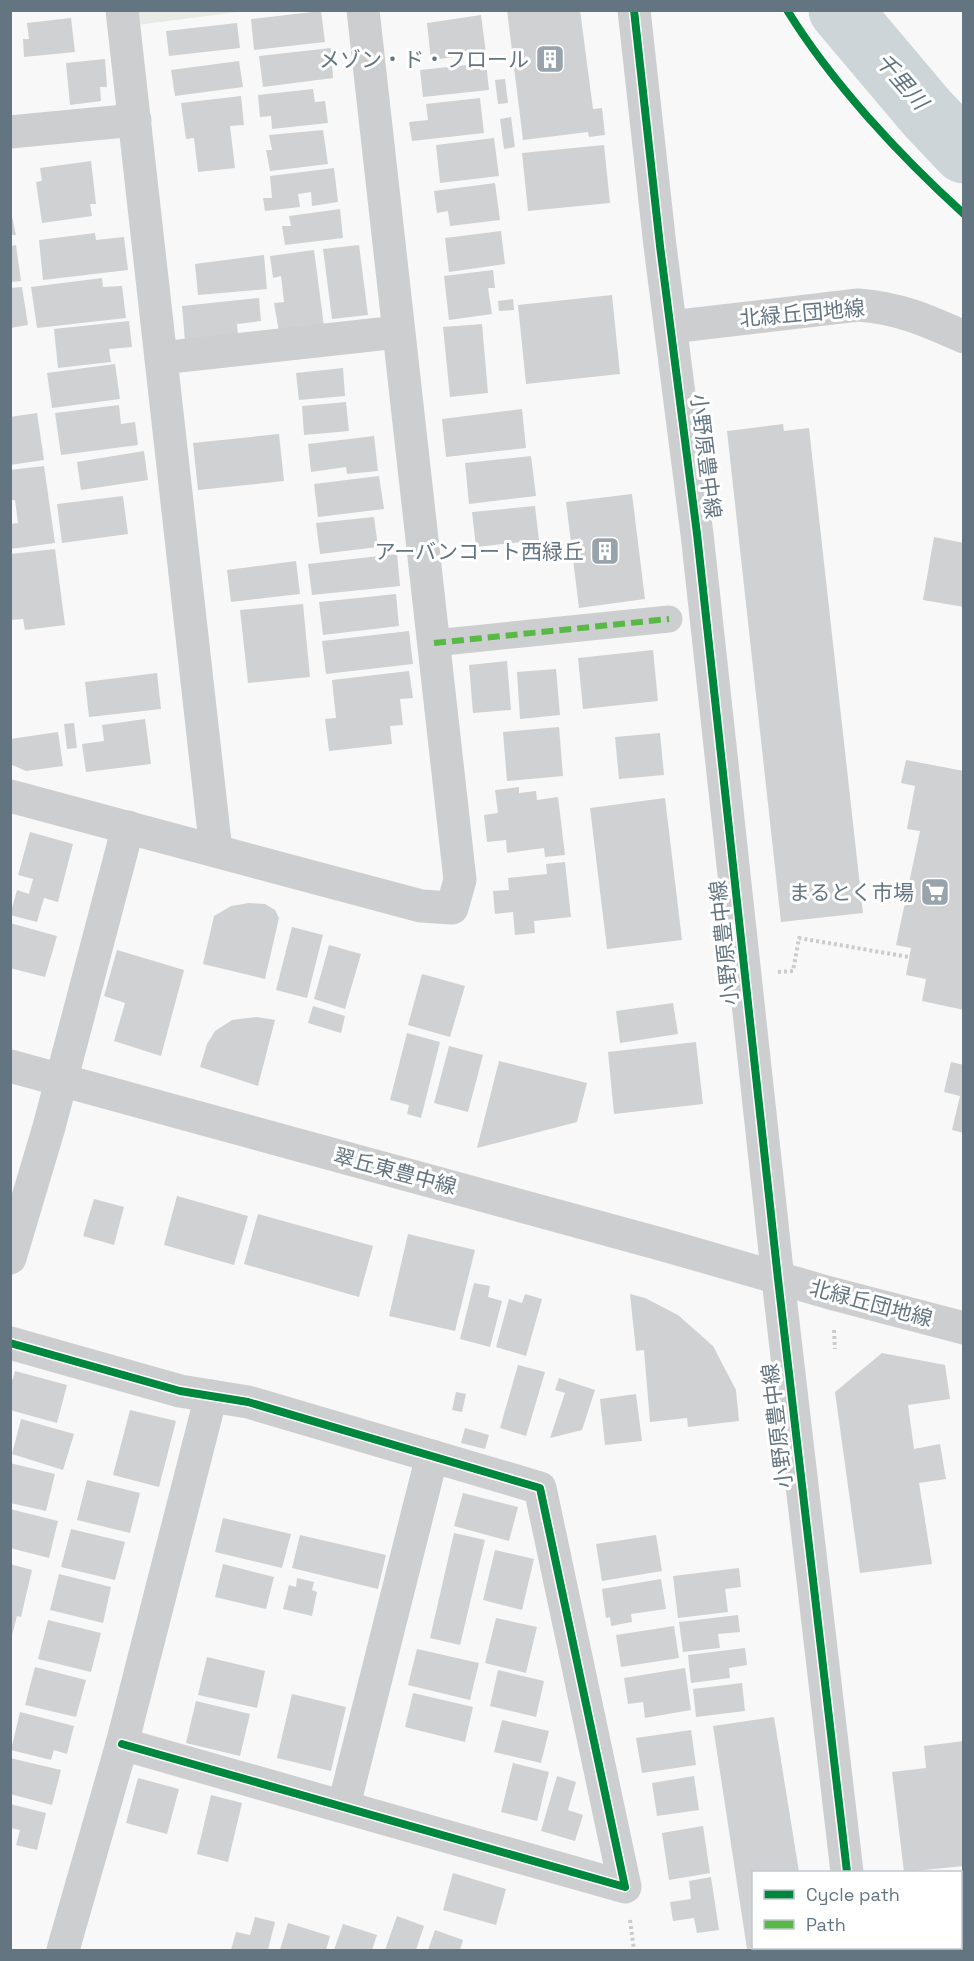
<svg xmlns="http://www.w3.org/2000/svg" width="974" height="1961" font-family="'Space Grotesk','Noto Sans JP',sans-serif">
<rect width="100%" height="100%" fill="#f8f8f8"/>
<polygon fill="#e7eae5" points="136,10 245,11 137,25"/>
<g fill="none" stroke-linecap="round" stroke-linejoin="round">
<polyline stroke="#cdd5d8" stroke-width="63" points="840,10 927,113 964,152"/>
</g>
<g fill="#cfd1d2">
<polygon points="507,10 580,10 593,109 602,108 605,135 589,137 588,132 523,140"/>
<polygon points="321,11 325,42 254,50 251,19"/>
<polygon points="481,15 486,53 431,60 427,23"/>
<polygon points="71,18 75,52 24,57 23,39 29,39 27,23"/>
<polygon points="237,23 240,48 169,56 166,31"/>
<polygon points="331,48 333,78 263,87 259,56"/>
<polygon points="105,59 107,87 100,87 101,101 70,105 66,63"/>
<polygon points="239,61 243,87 175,96 171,70"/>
<polygon points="486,63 489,90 423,97 420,70"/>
<polygon points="505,79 508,103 498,104 495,80"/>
<polygon points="313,89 315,102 325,101 328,123 272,129 271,116 260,117 258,95"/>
<polygon points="241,96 244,125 230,126 235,168 198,172 194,138 186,139 181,103"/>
<polygon points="480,98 484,133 412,141 409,122 428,120 426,104"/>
<polygon points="511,117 515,147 504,149 500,119"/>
<polygon points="323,130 328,164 270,171 266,150 272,150 269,135"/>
<polygon points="494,138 499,176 440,183 436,145"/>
<polygon points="604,145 610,203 528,211 522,153"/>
<polygon points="91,161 96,204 90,204 92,216 42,223 36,182 42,181 40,168"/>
<polygon points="334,168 338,202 312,206 311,192 298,194 300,207 265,211 263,198 272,198 270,176"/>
<polygon points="495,183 500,220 450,226 448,211 437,213 434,191"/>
<polygon points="10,207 16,235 10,235"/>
<polygon points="340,209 343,238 285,245 282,226 291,226 289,216"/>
<polygon points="501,231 505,264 449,272 445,238"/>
<polygon points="95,233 96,240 124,237 128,270 43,280 39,240"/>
<polygon points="16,245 21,281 10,282 10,246"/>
<polygon points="359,245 368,315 332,319 323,249"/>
<polygon points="314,250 324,326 279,332 274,303 284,302 281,276 273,278 270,256"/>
<polygon points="264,255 267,289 198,295 195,264"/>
<polygon points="493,270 495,288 488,288 492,314 449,320 444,276"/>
<polygon points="102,278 103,287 122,286 126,318 37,328 31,287"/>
<polygon points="22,287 28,325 10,328 10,288"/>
<polygon points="612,295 620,374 526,384 518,305"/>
<polygon points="259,298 261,321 237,324 238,335 185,341 182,306"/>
<polygon points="513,299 514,310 499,311 498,301"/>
<polygon points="129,321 132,347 109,349 111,362 58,368 54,329"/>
<polygon points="482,324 488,393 450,397 443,327"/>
<polygon points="115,364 120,399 52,408 47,373"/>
<polygon points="343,368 345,396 299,400 296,373"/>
<polygon points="346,402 349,431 304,435 302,406"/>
<polygon points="119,405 121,424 135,422 138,445 61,455 55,413"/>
<polygon points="522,409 526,448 446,457 442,419"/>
<polygon points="37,413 44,460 10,465 10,417"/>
<polygon points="783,424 784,431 809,428 863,913 781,922 727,431"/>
<polygon points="279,434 284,481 198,490 193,443"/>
<polygon points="374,436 378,471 347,474 346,467 311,472 308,444"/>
<polygon points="144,451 148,480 81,490 77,462"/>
<polygon points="531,456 536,496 469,504 465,463"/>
<polygon points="44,466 55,543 10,549 10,524 18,523 15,500 10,500 10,470"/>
<polygon points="379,476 384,509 318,517 314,484"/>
<polygon points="632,494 645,599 579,608 566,502"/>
<polygon points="123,496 128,534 62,543 57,504"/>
<polygon points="535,506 539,540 476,547 472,512"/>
<polygon points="374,517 378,547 320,554 316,523"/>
<polygon points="934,537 964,543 964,607 923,600"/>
<polygon points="55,549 65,625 25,630 23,619 12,620 10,554"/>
<polygon points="397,554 400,586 312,595 308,564"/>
<polygon points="296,561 300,594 231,602 227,570"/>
<polygon points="396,594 399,626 323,635 319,602"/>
<polygon points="303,604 310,677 248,683 240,610"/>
<polygon points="409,631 413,664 326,674 322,641"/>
<polygon points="653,650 658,701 583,709 578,658"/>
<polygon points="507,661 511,710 473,713 469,665"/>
<polygon points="556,669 560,715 520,719 517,672"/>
<polygon points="409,671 413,698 400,699 403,725 390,726 392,744 329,751 325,719 336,718 332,680"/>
<polygon points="157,673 161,709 89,717 85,682"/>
<polygon points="145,719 151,764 86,772 82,744 104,741 102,725"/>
<polygon points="74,723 77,748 67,749 64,724"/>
<polygon points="559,727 563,776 507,781 503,732"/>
<polygon points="58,732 63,766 26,771 10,764 10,739"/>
<polygon points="660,733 664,775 619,779 615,737"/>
<polygon points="906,760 964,771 964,1010 922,1001 926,979 906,975 911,948 896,945 920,831 907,829 915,786 901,783"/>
<polygon points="519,787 519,793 536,791 537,800 558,797 565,855 545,857 544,848 507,853 506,840 487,842 484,815 498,813 495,790"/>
<polygon points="665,798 682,940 607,949 590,808"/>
<polygon points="30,832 73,844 58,902 44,898 37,922 10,915 17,890 29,894 33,879 18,875"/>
<polygon points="565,862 571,917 534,921 535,933 515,935 513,912 495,914 493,891 509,890 508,878 547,874 546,864"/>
<polygon points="249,903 265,904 275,910 279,918 265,979 203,964 214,916 231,906"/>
<polygon points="10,923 57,936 45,977 10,968"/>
<polygon points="292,927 323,935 307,998 276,990"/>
<polygon points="329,945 361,954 345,1009 314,999"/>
<polygon points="117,950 184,970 161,1056 114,1041 125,1003 104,996"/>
<polygon points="422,974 465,986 450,1037 408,1025"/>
<polygon points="673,1003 678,1034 620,1043 616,1011"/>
<polygon points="313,1006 345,1016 341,1033 308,1023"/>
<polygon points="257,1017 275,1020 258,1086 200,1067 207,1044 215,1031 232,1020"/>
<polygon points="407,1033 440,1042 421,1118 407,1114 409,1105 390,1100"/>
<polygon points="696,1042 703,1104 614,1114 608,1052"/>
<polygon points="449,1046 483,1055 468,1112 434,1103"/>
<polygon points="499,1061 587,1083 577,1122 477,1148"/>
<polygon points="951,1062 964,1065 964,1133 952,1130 960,1096 944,1092"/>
<polygon points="177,1196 248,1216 234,1265 164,1245"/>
<polygon points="94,1199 124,1207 114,1245 83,1236"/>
<polygon points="258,1214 373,1246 359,1297 244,1264"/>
<polygon points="408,1234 475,1250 455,1331 389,1316"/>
<polygon points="474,1283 490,1286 488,1297 502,1301 490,1347 460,1339"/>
<polygon points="525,1294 542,1299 526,1356 496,1347 509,1299 522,1303"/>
<polygon points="630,1294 645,1298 678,1315 713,1346 736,1390 739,1421 688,1427 687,1418 650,1422 644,1350 636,1351"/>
<polygon points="882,1353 945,1365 950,1399 908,1405 914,1449 940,1444 946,1479 919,1483 932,1564 860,1573 835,1392"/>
<polygon points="518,1365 545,1372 526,1436 500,1428"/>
<polygon points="15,1371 67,1385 57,1423 10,1410 10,1378 13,1379"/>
<polygon points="559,1378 595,1390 582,1430 550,1438 565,1393 555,1390"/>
<polygon points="456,1392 466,1394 462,1412 452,1410"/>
<polygon points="636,1394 642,1441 605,1445 600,1399"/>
<polygon points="130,1410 176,1421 159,1487 113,1475"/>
<polygon points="21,1419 74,1434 63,1470 12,1454"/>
<polygon points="465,1428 489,1435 485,1449 461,1443"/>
<polygon points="10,1463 55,1474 46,1511 10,1503"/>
<polygon points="87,1480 140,1493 130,1533 77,1520"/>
<polygon points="463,1493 518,1507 509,1541 454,1526"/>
<polygon points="10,1509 58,1521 49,1558 10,1548"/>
<polygon points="223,1518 291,1534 282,1568 215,1552"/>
<polygon points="71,1529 125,1542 115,1580 61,1567"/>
<polygon points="454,1533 485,1540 460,1645 430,1638"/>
<polygon points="300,1535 386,1555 378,1589 292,1568"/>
<polygon points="656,1535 662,1571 602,1581 596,1544"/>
<polygon points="495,1550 534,1559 522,1610 483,1600"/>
<polygon points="10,1564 32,1570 21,1617 17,1616 11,1639"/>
<polygon points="223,1564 274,1577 266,1609 215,1597"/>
<polygon points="739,1568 741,1587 725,1589 728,1612 678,1618 673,1576"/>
<polygon points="59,1574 111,1587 103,1623 50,1610"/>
<polygon points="297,1578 314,1582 312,1590 317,1592 312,1616 283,1609 289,1585 296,1587"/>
<polygon points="661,1579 666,1609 631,1614 632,1622 611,1626 610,1617 606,1618 602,1589"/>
<polygon points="738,1615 740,1632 718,1634 720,1648 683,1652 679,1622"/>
<polygon points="496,1618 537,1627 526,1673 485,1663"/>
<polygon points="48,1620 101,1633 91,1672 38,1659"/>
<polygon points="674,1626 679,1658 621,1667 616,1635"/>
<polygon points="745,1648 747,1665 729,1668 730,1678 691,1683 688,1655"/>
<polygon points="417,1649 479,1663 470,1700 408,1685"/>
<polygon points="207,1657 265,1671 257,1708 198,1695"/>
<polygon points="35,1667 86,1680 76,1717 25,1705"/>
<polygon points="685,1668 691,1710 645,1718 643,1702 628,1704 624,1678"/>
<polygon points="498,1670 544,1681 536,1717 490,1706"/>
<polygon points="742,1683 745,1711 696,1717 693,1689"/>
<polygon points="413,1693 473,1707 465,1742 405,1727"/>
<polygon points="292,1694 346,1707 331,1771 277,1758"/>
<polygon points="196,1701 250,1714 240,1756 186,1743"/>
<polygon points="20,1712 74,1726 67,1754 54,1750 51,1760 11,1750"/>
<polygon points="774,1717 799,1872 754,1872 754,1948 747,1949 713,1726"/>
<polygon points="502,1720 549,1731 541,1763 494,1752"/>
<polygon points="691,1730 696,1765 642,1773 636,1738"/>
<polygon points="964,1741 964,1866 904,1872 892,1772 926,1768 924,1746"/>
<polygon points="10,1758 61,1770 52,1805 10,1794"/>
<polygon points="513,1763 549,1772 537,1821 501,1812"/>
<polygon points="557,1776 576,1782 568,1810 583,1815 575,1841 541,1831"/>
<polygon points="694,1776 699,1810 657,1816 652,1783"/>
<polygon points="138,1778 179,1789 167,1834 126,1823"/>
<polygon points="211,1795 242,1803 228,1862 197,1854"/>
<polygon points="10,1804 46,1813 37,1850 16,1845 20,1830 10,1828"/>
<polygon points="703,1826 710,1873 669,1880 662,1833"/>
<polygon points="453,1873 506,1889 496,1925 443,1910"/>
<polygon points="711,1877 719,1930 697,1933 694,1918 673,1921 670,1902 691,1899 689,1881"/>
<polygon points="397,1916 424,1926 416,1950 385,1950"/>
<polygon points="255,1917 275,1922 268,1950 231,1950 236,1932 250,1935"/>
<polygon points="288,1923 330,1936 326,1950 280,1950"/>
<polygon points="343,1924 377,1935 372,1950 334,1950"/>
<polygon points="435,1930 463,1940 460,1950 428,1950"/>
</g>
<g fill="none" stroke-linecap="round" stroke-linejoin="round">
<g stroke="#cacbcc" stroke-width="4" stroke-dasharray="3 3" stroke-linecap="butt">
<polyline points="778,972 793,971 799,938 909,957"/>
<polyline points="834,1330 835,1349"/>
<polyline points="630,1920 634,1950"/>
</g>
<polyline stroke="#cdcecf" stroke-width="27" points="434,643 669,619"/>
<g stroke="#cdcecf" stroke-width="33">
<polyline points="122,10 216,851"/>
<polyline points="10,132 135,120"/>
<polyline points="161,358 398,332"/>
<polyline points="10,796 421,906 452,908 460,880 363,10"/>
<polyline points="10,1258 49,1127 128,827"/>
<polyline points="10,1343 180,1391 248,1402 540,1488 625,1887 122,1744"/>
<polyline points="344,1805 432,1456"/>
<polyline points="63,1950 122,1744 211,1396"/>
</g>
<g stroke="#cdcecf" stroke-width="33">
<polyline points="634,10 660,246 697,534 778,1279 847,1872"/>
<path d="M671 327 858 305C899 308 926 320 964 337"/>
<polyline points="10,1066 664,1245 830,1293 964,1328"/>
<polyline points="855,1948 856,1950"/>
</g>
<polyline stroke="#58b947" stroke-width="6" stroke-dasharray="12 6" stroke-linecap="butt" points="434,643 669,619"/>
<g stroke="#fff" stroke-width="11">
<g id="cycleway">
<polyline points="634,10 660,246 697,534 778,1279 847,1872"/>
<path d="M787 10C832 83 900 156 964 214"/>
<polyline points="10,1343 180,1391 248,1402 540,1488 625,1887 122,1744"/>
</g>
</g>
<use href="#cycleway" stroke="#00873e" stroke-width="8"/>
</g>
<defs>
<g id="building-square" transform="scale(1.5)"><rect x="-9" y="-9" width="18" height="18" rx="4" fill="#98a3ab" stroke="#fff"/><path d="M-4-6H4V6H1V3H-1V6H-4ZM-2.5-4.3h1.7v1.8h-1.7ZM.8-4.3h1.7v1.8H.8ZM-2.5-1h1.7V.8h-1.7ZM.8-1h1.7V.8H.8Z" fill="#fff"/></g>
<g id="supermarket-square" transform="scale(1.5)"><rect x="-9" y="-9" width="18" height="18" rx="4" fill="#98a3ab" stroke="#fff"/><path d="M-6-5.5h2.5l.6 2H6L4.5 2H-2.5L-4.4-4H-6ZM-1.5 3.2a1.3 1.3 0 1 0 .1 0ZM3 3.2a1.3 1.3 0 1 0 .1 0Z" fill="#fff"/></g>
</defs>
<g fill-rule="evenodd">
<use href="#building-square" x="550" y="59"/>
<use href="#building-square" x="605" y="551"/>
<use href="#supermarket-square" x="935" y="892"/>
</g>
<g text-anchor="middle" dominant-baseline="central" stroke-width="6" stroke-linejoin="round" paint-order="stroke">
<g font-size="21" fill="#647582" stroke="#fff" text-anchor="end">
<text x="529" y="59">メゾン・ド・フロール</text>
<text x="584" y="551">アーバンコート西緑丘</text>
<text x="914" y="892">まるとく市場</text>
</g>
<g font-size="21" fill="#647582" stroke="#fff">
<text transform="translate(802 313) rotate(-5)">北緑丘団地線</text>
<text transform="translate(706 456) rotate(83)">小野原豊中線</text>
<text transform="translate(724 943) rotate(-96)">小野原豊中線</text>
<text transform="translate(395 1171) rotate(15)">翠丘東豊中線</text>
<text transform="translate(871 1303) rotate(15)">北緑丘団地線</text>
<text transform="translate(777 1426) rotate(-97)">小野原豊中線</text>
</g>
<g font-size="22" font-style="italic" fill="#5f747c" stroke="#fff">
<text transform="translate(902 81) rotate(49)">千里川</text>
</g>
</g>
<rect width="974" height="1961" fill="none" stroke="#647582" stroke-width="24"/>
<rect x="752" y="1871" width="210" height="78" fill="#ffffff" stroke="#c1c8cd" stroke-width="1.5"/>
<rect x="764" y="1890" width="30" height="9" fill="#00873e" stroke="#c1c8cd" stroke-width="1.5"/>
<text x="806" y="1901" font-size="18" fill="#647582">Cycle path</text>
<rect x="764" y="1920" width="30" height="9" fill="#58b947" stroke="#c1c8cd" stroke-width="1.5"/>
<text x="806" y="1931" font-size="18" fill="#647582">Path</text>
</svg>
